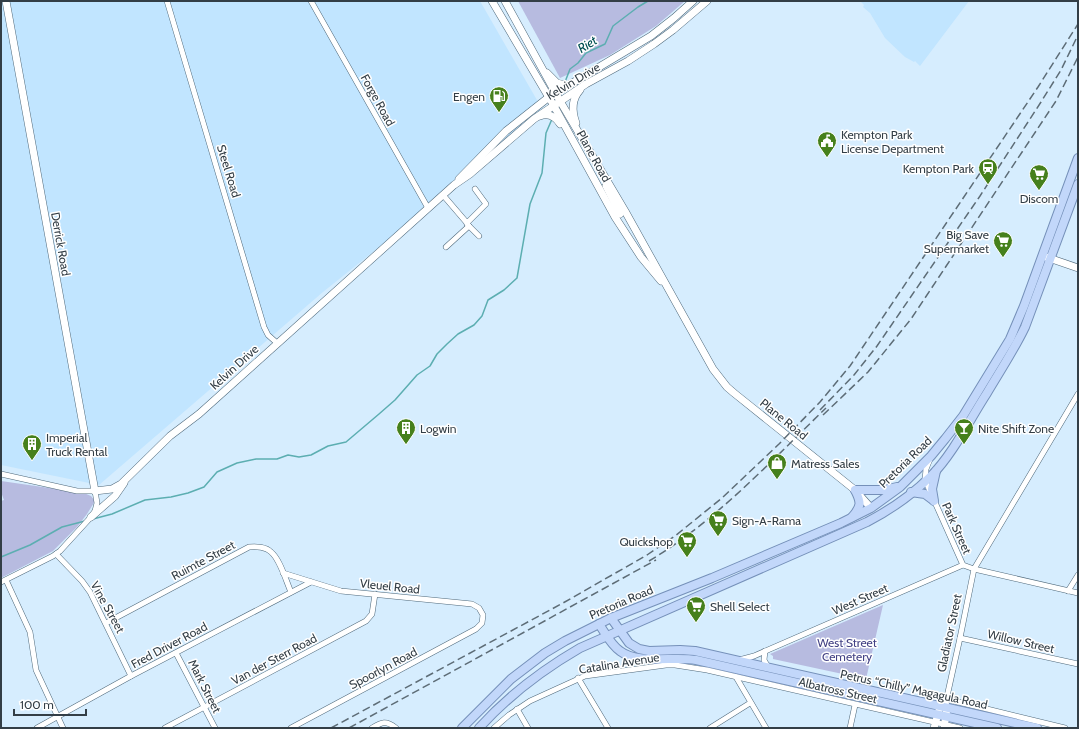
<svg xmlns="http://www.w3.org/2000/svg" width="1079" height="729" font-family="Cabin,sans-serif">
<rect width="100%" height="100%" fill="#d6edfe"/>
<g fill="#c1e5ff">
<polygon points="1,1 480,1 545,114 323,292 99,485 1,465"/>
<polygon points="860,1 969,1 920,66 915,61 914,62 905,57 885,38 870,13 863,7 864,5"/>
</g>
<g fill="#b7bbe0">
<polygon points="518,1 685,1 656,26 610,55 560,78"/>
<polygon points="1,481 84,493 91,496 95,501 87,514 77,527 53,551 1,578 1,501 4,500 1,492"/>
<polygon points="883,605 866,679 773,659 773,656 770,654"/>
</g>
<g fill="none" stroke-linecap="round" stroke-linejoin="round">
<g stroke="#5caeb1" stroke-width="1.5">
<polyline points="565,82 570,69 578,63 586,53 605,44 613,26 638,7 648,1"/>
<polyline points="93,519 112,514 145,500 171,497 188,493 204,487 217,472 237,463 256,459 277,459 288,455 299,457 311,455 328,446 346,442 379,414 395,400 417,375 430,366 437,354 447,344 458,334 474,325 482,316 488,300 504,290 517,278 530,204 542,173 546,133 552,119"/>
<polyline points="1,557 30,545 62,527 85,521"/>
</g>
<g stroke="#4f697b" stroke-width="6">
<g id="street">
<polyline points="167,1 264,327 268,335 277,343"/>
<polyline points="311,1 428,208"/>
<polyline points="443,195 467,223 486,204 475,189"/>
<polyline points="467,224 479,236"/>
<polyline points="446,247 469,226"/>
<polyline points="930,459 926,469 925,480 963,565 974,569 1078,593"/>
<polyline points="1,474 77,491 95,491 97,503 95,511 91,517 60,551 53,556 1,582"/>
<polyline points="56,554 82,581 90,592 131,676"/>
<polyline points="283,573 341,591 472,604 479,608 483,615 482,623 476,629 291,728"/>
<polyline points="6,580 30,632 36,670 63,728"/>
<polyline points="1068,591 1078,575"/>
<path d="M106 623 249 547C256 546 266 547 271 552 280 559 286 581 291 592"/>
<polyline points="960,638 1078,664"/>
<polyline points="765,651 764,660 768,667"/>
<polyline points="176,653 215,728"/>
<polyline points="739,660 754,656 963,565"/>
<polyline points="736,677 766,728"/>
<polyline points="578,678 608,728"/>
<polyline points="946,699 1065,728"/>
<polyline points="947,708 946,701 960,638 974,569 1078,394"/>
<polyline points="517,709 528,728"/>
<polyline points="37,728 131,676 311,582"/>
<polyline points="165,728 366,621 372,614 375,594"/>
<path d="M372 728C382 722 386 720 396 728"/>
<polyline points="494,728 509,715 530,701 585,676 666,665 675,665 707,670 960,728"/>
<polyline points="710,728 750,703"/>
<polyline points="850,728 855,705"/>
</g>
</g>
<g stroke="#4f697b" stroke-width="8">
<g id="secondary">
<polyline points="6,1 95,491 112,489 121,484 170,436 199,414 454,185 470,174 534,119 586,84 628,61 654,44 673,30 707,1"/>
<polyline points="492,1 554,106 615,217 641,257 661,281"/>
<polyline points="505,1 560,101 625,211 713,369 727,387 734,393 855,490 871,508"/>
<polyline points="547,73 557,83 568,86"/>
<path d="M540 116C548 113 555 116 560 124"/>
<path d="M576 123C572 112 571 100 580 90"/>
<polyline points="459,179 506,131 549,97 651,36 674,18 693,1"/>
<polyline points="606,186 620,214"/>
<polyline points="1046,257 1078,268"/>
<polyline points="91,517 115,496 124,483"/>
<polyline points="934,728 940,707"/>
<polyline points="944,728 947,708"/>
</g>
</g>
<g stroke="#7590b9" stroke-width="10">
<g id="primary">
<polyline points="855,490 884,490 897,487"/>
<polyline points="911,492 925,494 933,500"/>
<polyline points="934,501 932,489 936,471"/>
<path d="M852 517C862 506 861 502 855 490"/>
<polyline points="611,618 629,643 639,649 649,651 680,650 695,651 1037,728"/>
<path d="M599 624C605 633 611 645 620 651 638 665 674 656 696 660L997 728"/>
<polyline points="462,728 511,679 545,653 565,641 611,618 712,578 841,523 871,508 900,487 931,456 945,439 963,416 1010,339 1024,306 1078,158"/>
<path d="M479 728C509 695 542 670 580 648L867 522C890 510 913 494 931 476 953 454 970 419 987 393 1000 371 1014 350 1025 327L1078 184"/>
</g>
</g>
<use href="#street" stroke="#fff" stroke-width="5"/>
<use href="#secondary" stroke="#fff" stroke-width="7"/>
<use href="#primary" stroke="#c2d7fa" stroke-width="8"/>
<g stroke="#5d6c76" stroke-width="1.5" stroke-dasharray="8 4" stroke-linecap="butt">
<polyline points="820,410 854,375 877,346 980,196 1041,102 1061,70 1078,35"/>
<polyline points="823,415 868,372 911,319 1056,101 1078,57"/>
<path d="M649 561C716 521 770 462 826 408"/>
<polyline points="331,728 563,603 647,555 675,536 722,498 779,444 820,402 850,366 1038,87 1078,24"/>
<polyline points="349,728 656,560"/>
</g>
</g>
<defs>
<g id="fuel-pin" transform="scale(1)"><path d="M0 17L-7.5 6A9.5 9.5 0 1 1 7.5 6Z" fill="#46801c" stroke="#fff"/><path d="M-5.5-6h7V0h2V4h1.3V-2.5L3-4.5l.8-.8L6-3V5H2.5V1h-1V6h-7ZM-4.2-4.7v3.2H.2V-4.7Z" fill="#fff"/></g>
<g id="civic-pin" transform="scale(1)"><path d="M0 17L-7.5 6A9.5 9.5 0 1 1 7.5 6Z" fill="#46801c" stroke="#fff"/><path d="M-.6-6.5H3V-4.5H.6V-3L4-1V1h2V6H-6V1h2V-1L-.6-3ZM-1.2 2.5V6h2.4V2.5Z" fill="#fff"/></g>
<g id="station-pin" transform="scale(1)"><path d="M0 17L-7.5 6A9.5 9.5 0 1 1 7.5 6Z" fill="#46801c" stroke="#fff"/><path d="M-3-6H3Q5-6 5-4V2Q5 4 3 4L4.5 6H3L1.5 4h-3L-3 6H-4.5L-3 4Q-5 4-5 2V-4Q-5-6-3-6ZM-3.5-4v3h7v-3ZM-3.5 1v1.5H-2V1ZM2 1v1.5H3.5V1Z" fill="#fff"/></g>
<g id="supermarket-pin" transform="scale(1)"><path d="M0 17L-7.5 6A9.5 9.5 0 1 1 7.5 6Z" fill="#46801c" stroke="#fff"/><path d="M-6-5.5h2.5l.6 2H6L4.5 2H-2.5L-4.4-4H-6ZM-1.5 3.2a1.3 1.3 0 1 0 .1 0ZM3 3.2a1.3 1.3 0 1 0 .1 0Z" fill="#fff"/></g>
<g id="building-pin" transform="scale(1)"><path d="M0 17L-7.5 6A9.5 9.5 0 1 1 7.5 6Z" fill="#46801c" stroke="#fff"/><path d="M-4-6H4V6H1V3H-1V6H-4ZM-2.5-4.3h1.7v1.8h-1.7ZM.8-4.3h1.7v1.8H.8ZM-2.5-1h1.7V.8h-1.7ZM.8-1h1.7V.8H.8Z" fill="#fff"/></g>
<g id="bar-pin" transform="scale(1)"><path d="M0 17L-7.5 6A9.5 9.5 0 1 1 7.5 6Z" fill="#46801c" stroke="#fff"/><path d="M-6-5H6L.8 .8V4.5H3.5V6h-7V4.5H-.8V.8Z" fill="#fff"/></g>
<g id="shop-pin" transform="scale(1)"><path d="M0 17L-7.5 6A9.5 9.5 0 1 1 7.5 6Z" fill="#46801c" stroke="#fff"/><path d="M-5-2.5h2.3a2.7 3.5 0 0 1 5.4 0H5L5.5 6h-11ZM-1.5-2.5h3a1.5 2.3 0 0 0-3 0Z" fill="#fff"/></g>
</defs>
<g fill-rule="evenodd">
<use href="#fuel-pin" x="499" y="96"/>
<use href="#civic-pin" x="827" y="141"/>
<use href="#station-pin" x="988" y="168"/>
<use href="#supermarket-pin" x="1039" y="174"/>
<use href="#supermarket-pin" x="1003" y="241"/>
<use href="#building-pin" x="406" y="428"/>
<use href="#bar-pin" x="964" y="428"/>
<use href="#building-pin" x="32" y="444"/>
<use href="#shop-pin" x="777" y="463"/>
<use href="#supermarket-pin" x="718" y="520"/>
<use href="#supermarket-pin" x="687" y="541"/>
<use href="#supermarket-pin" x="696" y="606"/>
</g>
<g text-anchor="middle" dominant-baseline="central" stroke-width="3" stroke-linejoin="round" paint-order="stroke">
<g font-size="12" fill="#333e46" stroke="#fff">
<text transform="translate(573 81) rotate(-31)">Kelvin Drive</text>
<text transform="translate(378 100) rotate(61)">Forge Road</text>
<text transform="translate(594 156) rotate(61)">Plane Road</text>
<text transform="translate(229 171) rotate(73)">Steel Road</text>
<text transform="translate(61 244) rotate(80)">Derrick Road</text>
<text transform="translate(234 367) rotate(-42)">Kelvin Drive</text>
<text transform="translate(784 419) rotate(39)">Plane Road</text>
<text transform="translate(905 462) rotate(-44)">Pretoria Road</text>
<text transform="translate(957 528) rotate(66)">Park Street</text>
<text transform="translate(203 560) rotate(-28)">Ruimte Street</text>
<text transform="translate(390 586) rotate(6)">Vleuel Road</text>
<text transform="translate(860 599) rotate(-24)">West Street</text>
<text transform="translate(621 602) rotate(-23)">Pretoria Road</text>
<text transform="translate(108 607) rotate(61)">Vine Street</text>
<text transform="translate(949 633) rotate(-78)">Gladiator Street</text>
<text transform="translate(1021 641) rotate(13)">Willow Street</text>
<text transform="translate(169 645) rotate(-28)">Fred Driver Road</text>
<text transform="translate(274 659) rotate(-28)">Van der Sterr Road</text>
<text transform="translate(619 663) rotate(-9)">Catalina Avenue</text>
<text transform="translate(383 668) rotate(-28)">Spoorlyn Road</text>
<text transform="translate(205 686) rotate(63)">Mark Street</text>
<text transform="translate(914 689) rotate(12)">Petrus “Chilly” Magagula Road</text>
<text transform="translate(838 690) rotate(13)">Albatross Street</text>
</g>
<g font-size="12" fill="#333e46" stroke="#fff" text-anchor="start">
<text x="485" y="96" text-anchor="end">Engen</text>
<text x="841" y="134">Kempton Park<tspan x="841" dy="14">License Department</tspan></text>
<text x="974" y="168" text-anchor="end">Kempton Park</text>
<text x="1039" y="198" text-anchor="middle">Discom</text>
<text x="989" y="234" text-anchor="end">Big Save<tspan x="989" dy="14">Supermarket</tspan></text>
<text x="420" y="428">Logwin</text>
<text x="978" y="428">Nite Shift Zone</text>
<text x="46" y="437">Imperial<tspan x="46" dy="14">Truck Rental</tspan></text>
<text x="791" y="463">Matress Sales</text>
<text x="732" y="520">Sign-A-Rama</text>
<text x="673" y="541" text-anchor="end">Quickshop</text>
<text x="710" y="606">Shell Select</text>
</g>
<g font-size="12" fill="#424184" stroke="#fff">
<text x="847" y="642">West Street<tspan x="847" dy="14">Cemetery</tspan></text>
</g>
<g font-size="13" font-style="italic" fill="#015052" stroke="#fff">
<text transform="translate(587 44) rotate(-33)">Riet</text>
</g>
</g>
<rect width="1079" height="729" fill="none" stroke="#333e46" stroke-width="4"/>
<path d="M14 709v6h72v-6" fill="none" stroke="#333e46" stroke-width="2"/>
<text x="20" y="709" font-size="12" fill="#333e46" stroke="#ffffff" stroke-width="3" paint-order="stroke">100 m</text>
</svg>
